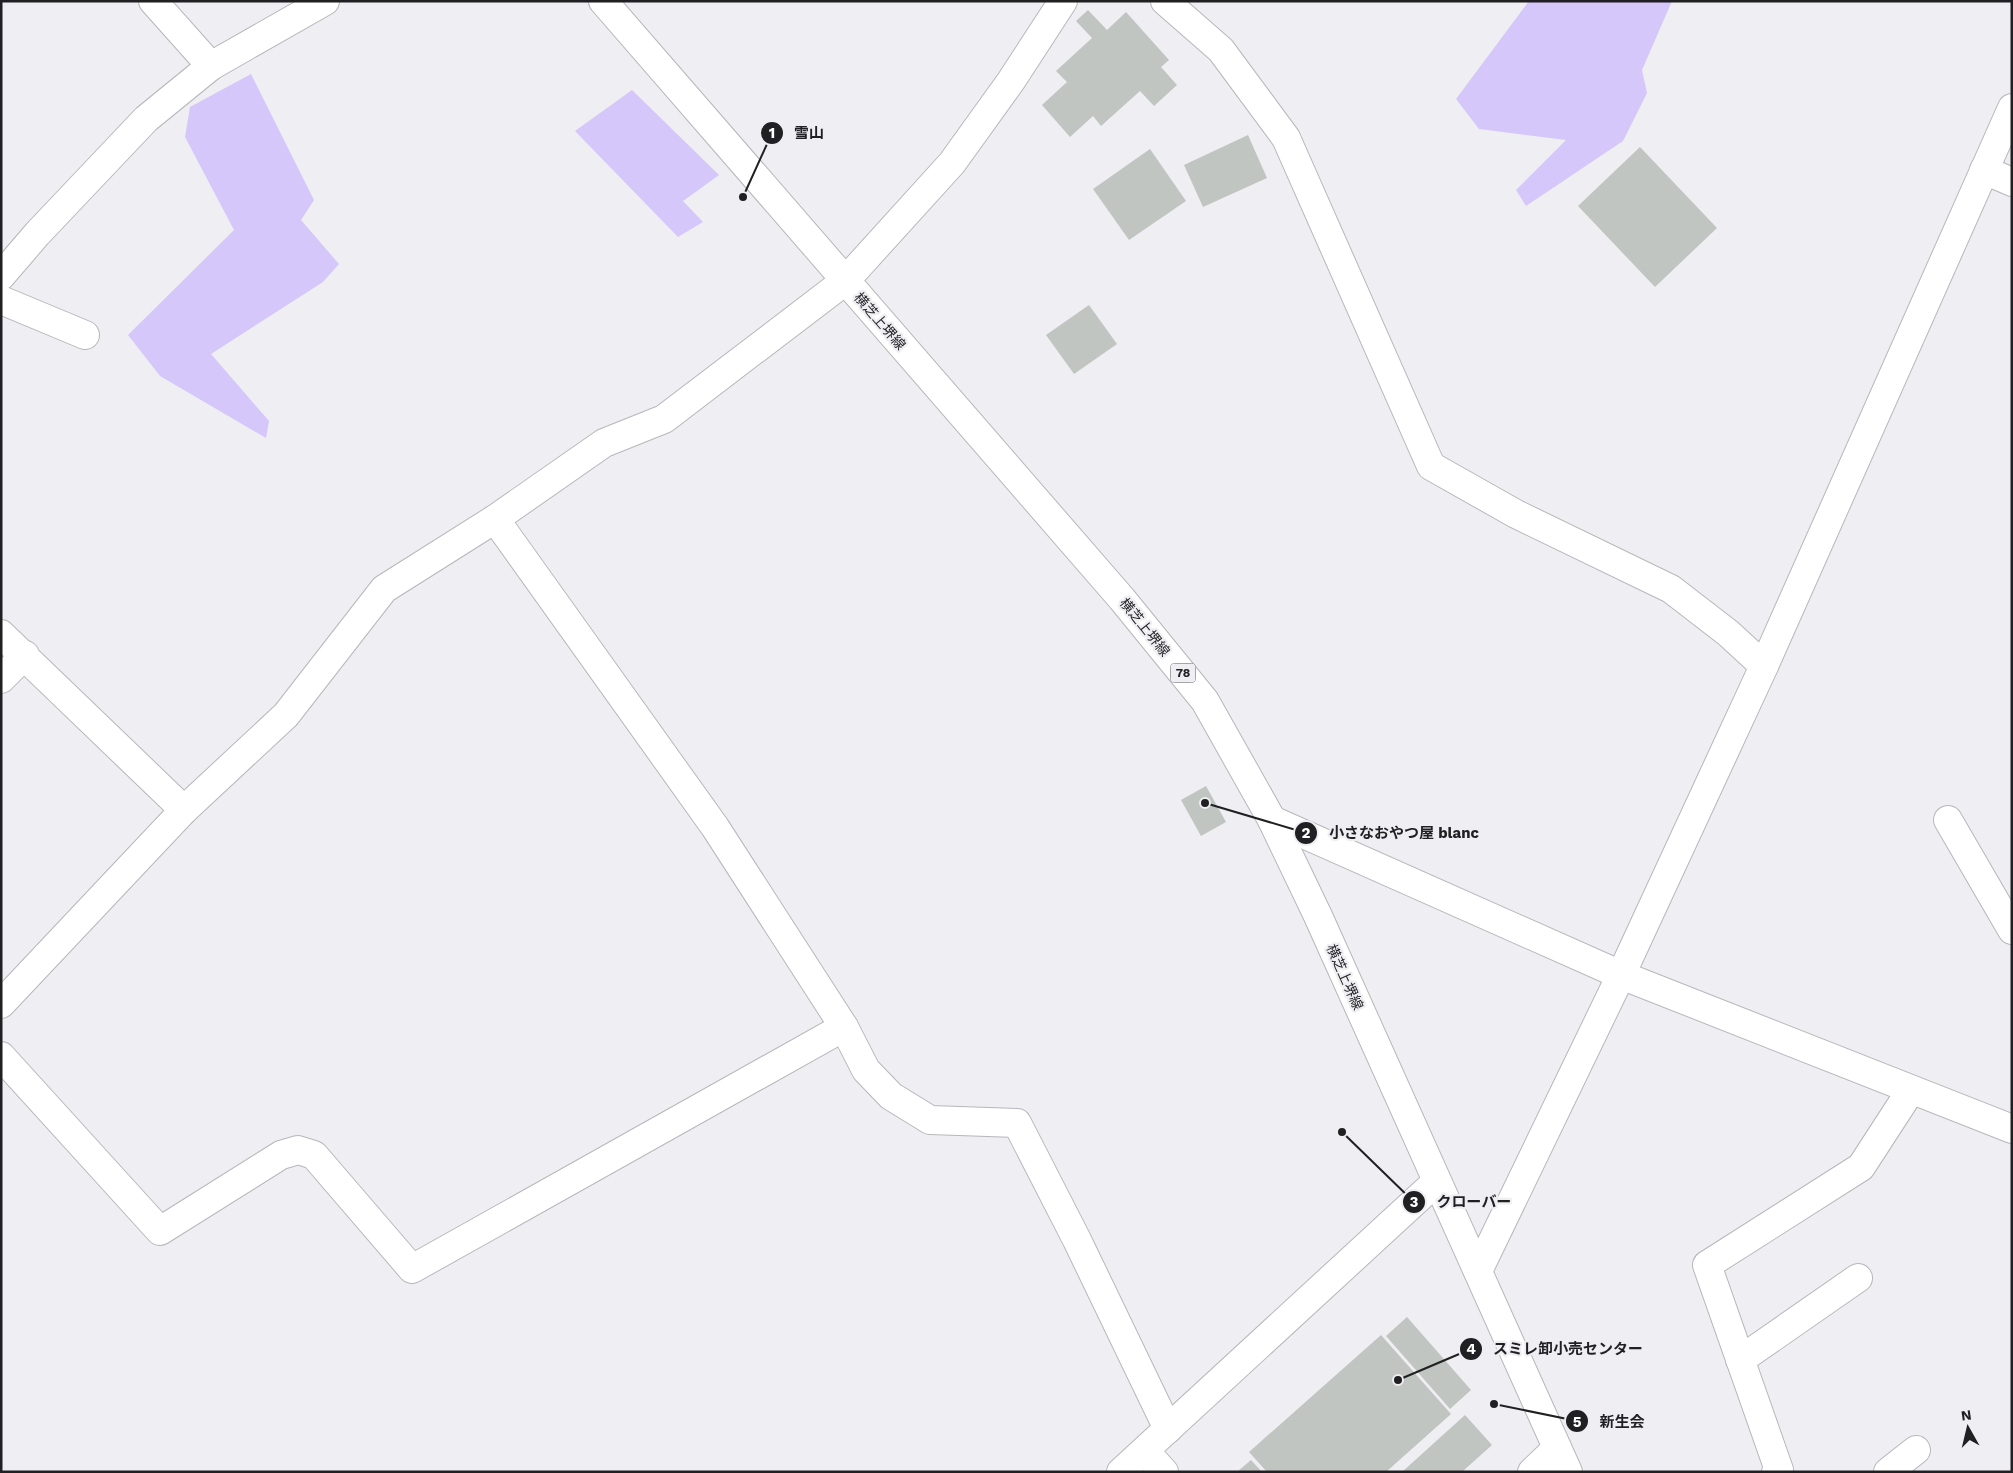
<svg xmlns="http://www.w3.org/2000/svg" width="2013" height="1473" font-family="'Work Sans','Noto Sans JP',sans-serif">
<rect width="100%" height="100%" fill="#efeef3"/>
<g fill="#d5c7f9">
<polygon points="1529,1 1672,1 1642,70 1647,93 1623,141 1526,206 1516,190 1566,140 1479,129 1456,99"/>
<polygon points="251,74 314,200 301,220 339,264 323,282 211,354 269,421 266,438 160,376 128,335 234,230 185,137 190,107"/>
<polygon points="632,90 719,175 683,201 703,222 678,237 575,131"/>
</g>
<g fill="#c1c5c1">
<polygon points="1088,10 1107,30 1126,12 1169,60 1161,67 1177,85 1154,106 1140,91 1101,126 1093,116 1070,137 1042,105 1067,82 1056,71 1092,38 1076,21"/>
<polygon points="1248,135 1267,178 1203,207 1184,165"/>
<polygon points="1640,147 1717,228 1655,287 1578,206"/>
<polygon points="1150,149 1186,201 1129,240 1093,189"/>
<polygon points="1089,305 1117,344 1074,374 1046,335"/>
<polygon points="1206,786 1226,822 1201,836 1181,800"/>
<polygon points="1407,1317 1471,1390 1450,1409 1386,1336"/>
<polygon points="1381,1335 1451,1414 1386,1472 1267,1472 1249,1452"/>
<polygon points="1465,1415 1492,1445 1463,1471 1402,1472"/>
<polygon points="1251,1460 1262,1472 1237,1472"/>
</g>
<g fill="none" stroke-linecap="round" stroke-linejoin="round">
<g stroke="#b7b6bb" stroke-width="30">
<g id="minor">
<polyline points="153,1 211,66"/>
<polyline points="1165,1 1221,50 1286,138 1431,466 1516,514 1671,589 1728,633 1764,666"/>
<polyline points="1984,170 2012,182"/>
<polyline points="1,276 37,234 146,119 211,66 325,1"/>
<polyline points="1,300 85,335"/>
<polyline points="495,519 715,827 844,1027 866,1070 891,1096 930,1120 1017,1123 1077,1240 1168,1429"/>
<polyline points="1,634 184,810"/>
<polyline points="1,679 25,655"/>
<polyline points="1272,820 1621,975 2012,1129"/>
<polyline points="1948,820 2012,930"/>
<polyline points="1,1004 184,810 286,715 384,589 495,519 604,443 664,419 845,281 952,163 1011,81 1063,1"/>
<polyline points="1,1056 160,1231 281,1155 298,1150 314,1155 412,1269 844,1027"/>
<polyline points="1478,1271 1621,975 1764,666 2012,108"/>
<polyline points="1740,1360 1858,1278"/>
<polyline points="1145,1451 1164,1472"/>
<polyline points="1121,1472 1436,1182"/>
<polyline points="1532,1472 1557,1448"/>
<polyline points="1776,1472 1779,1470 1707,1265 1861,1167 1911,1090"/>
<polyline points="1888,1472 1916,1450"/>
</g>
</g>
<g stroke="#b7b6bb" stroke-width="30">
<polyline id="major" points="603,1 1122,599 1205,701 1272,820 1318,916 1568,1472"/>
</g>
<use href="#minor" stroke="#fff" stroke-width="28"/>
<use href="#major" stroke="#fff" stroke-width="28"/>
</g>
<g text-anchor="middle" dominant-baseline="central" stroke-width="4.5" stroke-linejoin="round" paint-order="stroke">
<rect fill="#efeef3" stroke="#5e5d60" stroke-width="1" x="1170.5" y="663.5" width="25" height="19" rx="4"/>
<g font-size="12" font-weight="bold" fill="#201f21">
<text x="1183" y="673">78</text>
</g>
<g font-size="14" fill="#201f21" stroke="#efeef3">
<text transform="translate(880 321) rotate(49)">横芝上堺線</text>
<text transform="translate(1145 627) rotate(51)">横芝上堺線</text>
<text transform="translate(1345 977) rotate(66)">横芝上堺線</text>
</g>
</g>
<path fill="none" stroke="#201f21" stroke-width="2" d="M743 197L772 133M1205 803L1306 833M1342 1132L1414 1202M1398 1380L1471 1349M1494 1404L1577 1421"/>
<g fill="#201f21" stroke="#efeef3" stroke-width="2">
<circle cx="743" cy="197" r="5"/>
<circle cx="1205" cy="803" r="5"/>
<circle cx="1342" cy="1132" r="5"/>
<circle cx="1398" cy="1380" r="5"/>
<circle cx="1494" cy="1404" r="5"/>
<circle cx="772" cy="133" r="12"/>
<circle cx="1306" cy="833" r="12"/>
<circle cx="1414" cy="1202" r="12"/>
<circle cx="1471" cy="1349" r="12"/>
<circle cx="1577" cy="1421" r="12"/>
</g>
<g font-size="15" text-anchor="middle" font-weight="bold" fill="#fff">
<text x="772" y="138">1</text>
<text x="1306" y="838">2</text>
<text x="1414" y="1207">3</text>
<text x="1471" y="1354">4</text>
<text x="1577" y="1427">5</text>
</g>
<g font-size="15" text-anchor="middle" font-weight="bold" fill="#201f21" stroke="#efeef3" stroke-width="4.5" stroke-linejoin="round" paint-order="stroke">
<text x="809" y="138">雪山</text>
<text x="1404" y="838">小さなおやつ屋 blanc</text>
<text x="1474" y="1207">クローバー</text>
<text x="1568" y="1354">スミレ卸小売センター</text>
<text x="1622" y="1427">新生会</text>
</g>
<rect width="2013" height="1473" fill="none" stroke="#201f21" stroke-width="5"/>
<g transform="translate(1968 1428) rotate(352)" stroke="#efeef3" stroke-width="4" paint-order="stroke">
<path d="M0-4L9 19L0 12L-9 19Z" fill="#201f21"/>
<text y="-8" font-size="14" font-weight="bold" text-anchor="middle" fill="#201f21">N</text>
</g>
</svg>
